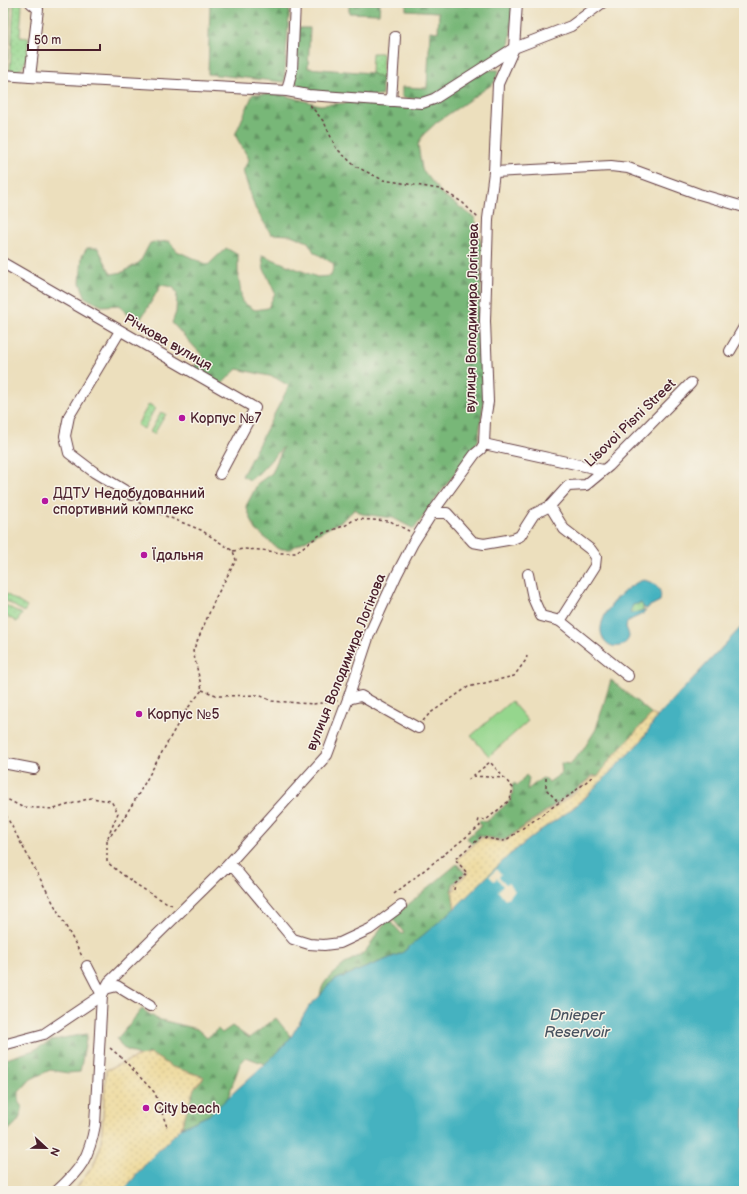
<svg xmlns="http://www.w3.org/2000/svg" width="747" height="1194" font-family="'Balsamiq Sans',sans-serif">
<defs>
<pattern id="grass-dots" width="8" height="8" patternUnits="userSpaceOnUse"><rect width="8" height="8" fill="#95d68d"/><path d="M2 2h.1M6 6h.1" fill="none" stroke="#82b77a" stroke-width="1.8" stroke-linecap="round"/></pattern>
<pattern id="forest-firs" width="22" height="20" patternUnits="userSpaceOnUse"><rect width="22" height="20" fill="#78b778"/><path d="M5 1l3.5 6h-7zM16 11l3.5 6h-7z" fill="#649463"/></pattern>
<pattern id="sand-dots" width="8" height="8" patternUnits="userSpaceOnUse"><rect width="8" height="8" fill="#eeda9e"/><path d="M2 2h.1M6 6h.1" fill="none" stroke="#cebb88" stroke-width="1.8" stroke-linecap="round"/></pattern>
</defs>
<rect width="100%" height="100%" fill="#f7f3e8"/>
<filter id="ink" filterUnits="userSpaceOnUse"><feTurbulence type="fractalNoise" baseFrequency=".025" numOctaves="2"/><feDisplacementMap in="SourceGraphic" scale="8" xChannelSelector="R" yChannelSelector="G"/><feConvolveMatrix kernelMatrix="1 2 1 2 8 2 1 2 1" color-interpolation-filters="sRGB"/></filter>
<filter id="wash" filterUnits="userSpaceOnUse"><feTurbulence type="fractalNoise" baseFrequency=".012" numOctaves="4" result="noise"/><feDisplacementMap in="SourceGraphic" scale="16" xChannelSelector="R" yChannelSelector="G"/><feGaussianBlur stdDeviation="0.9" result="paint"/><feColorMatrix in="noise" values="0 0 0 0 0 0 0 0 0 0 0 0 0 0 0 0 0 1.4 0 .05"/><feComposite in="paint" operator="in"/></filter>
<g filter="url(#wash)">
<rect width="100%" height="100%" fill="#ecdfbd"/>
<g fill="url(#grass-dots)" stroke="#707a5c">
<polygon points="3,3 11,3 7,71 3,68"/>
<path d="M14 3H22L20 37 29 38C27 50 29 66 16 72L10 71Z"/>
<polygon points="372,53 381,53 383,55 382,79 371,73"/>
<polygon points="149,404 155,408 144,429 137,425"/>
<polygon points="161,412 166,414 154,434 150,432"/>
<polygon points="6,594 27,607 24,612 3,599"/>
<polygon points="638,603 641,603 643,605 643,610 634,614 631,613 630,608 633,605"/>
<polygon points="3,604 22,614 17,622 3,614"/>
</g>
<g fill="url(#forest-firs)" stroke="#616b52">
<polygon points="210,3 290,3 284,82 208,74"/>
<polygon points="349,3 380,3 379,14 349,13"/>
<polygon points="406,3 514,3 509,48 428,99 403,98 402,97 402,87 427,88 430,31 438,32 439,12 406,10"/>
<path d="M296 28H310L308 68 371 73 382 79V93L381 96 309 93C301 89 296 86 294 77Z"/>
<polygon points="485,70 499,70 494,83 437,122 423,135 418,145 422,169 442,194 475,218 482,249 480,319 484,400 478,441 414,529 393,518 362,514 355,509 343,520 290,549 278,549 255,529 246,506 258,483 272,473 283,447 259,473 250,480 242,476 289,386 274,377 237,369 221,385 193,369 202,355 172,323 176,312 177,293 173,287 161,285 147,309 140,320 127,315 120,305 102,306 86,298 80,283 82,256 87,248 98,248 111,274 123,272 140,262 150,243 169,241 177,251 208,265 226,248 238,255 238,271 242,302 255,310 268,308 275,293 264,269 262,255 317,277 331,276 334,264 314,252 308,242 291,235 271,234 255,208 243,171 249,159 235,135 253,94 279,94 320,105 357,102 422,106"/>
<polygon points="611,680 652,714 609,761 598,777 593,775 574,791 506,839 503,840 481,836 472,844 467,838 481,826 479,823 480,820 486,822 511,800 513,789 511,786 515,783 517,786 526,775 529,778 527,790 541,779 543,778 549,782 562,773 561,763 570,764 583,750 596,729"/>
<path d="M457 864 465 873 453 884 452 890 455 909 402 953 335 980 320 996C321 980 336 972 346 963 353 958 362 956 367 949 376 938 377 929 389 920L402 934 404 933 392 918Z"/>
<polygon points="142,1009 157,1019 197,1029 207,1038 218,1029 222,1033 232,1026 249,1038 276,1018 291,1037 279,1051 265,1064 246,1057 240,1064 227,1100 209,1115 181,1128 194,1088 204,1077 172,1067 151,1054 140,1056 123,1048 117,1039"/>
<path d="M87 1034 80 1072 68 1073 50 1070 31 1079 19 1092V1103L22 1107C22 1120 13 1127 3 1134V1060L34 1050 51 1041 63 1038Z"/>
</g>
<g fill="url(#sand-dots)" stroke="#9c7c64">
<polygon points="652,714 657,717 642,740 598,786 568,812 541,830 508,856 455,909 452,890 455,890 455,885 468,873 457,859 482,838 504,842 506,840 575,793 593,777 598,777 609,761"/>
<polygon points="151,1054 172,1067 204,1077 194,1088 181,1128 149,1160 123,1191 72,1191 77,1187 93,1166 101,1146 106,1070 140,1056"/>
</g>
<polygon fill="#95d68d" stroke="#707a5c" points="511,701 528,721 489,756 471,736"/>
<g fill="#44b2c0" stroke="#476876">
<path d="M644 580C655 583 663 588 660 601L648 607 647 609 644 608 641 603 633 605 630 611 631 613C637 614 640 610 646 611 640 618 626 618 626 627 627 630 629 633 629 637 625 649 609 650 603 638 592 619 627 583 644 580Z"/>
<polygon points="744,624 744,1191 123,1191 149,1160 181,1128 209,1115 279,1051 291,1037 309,1006 320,996 327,986 335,980 402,953 455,908 508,856 541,830 568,812 583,800 642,740 657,717"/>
</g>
<polygon fill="#ecdfbd" points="497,869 501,874 499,877 506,884 508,883 515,891 505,900 498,891 503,886 497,878 494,881 489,876"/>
</g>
<g filter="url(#ink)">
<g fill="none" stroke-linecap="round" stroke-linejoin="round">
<g stroke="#623c41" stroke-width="12">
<g id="minor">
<polyline points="3,75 30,77 287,91 308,95 422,103 434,99 514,48 571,26 602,3"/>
<polyline points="30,77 38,9 31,3"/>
<polyline points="287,91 292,70 295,3"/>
<polyline points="391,101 395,37"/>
<polyline points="494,172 611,166 628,168 699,194 744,207"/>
<polyline points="3,263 255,408 220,474"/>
<polyline points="120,331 69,416 65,436 69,453 94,472 132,495"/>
<polyline points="730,351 744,327"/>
<polyline points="484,444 603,470"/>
<polyline points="550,506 564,529 591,550 596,557 595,566 560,621 628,676"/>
<polyline points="432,513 447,513 473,542 484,544 513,539 520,536 534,514 550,506 568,486 586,485 609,466 691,383"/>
<polyline points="528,574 533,598 541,616 560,621"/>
<polyline points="348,699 361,696 418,728"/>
<polyline points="3,763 34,769"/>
<polyline points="225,868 234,868 293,939 309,944 324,945 340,943 370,929 401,906"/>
<polyline points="105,989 117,986 150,1006"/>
<polyline points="3,1045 44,1034 102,995 87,966"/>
<path d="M57 1191C81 1169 89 1158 95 1125L102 995 109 982 225 868 327 755 348 699 369 635 397 574 413 543 432 513 475 454 481 449 484 444 485 420 488 402 485 321 488 219 494 172 498 84 514 48 517 3"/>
</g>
</g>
<g stroke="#623c41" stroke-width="1.5" stroke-dasharray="3 3" stroke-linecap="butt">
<polyline points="310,105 324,122 336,148 355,166 383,180 440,189 462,202 478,218"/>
<polyline points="233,551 243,549 262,550 280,553 295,553 321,534 346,525 355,519 390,521 409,531"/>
<polyline points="202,690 219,696 259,695 272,701 313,704 338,701"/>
<polyline points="423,721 429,714 468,687 514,676 526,660 527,656"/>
<polyline points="473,776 503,778"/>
<polyline points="546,778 546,789 559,803"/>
<polyline points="3,797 22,807 54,809 91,798 111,801 118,813 108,837"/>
<polyline points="3,810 83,958"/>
<polyline points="107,840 122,821 138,795 184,713 202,690 193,651 216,597 236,560 233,551 201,530 153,511 138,502"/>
<path d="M107 841V862C127 879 149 894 172 905"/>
<polyline points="454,890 455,884 467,873 455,859 481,837 503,841 506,840 574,792 593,776"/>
<polyline points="394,894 480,826 478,823 479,819 486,820 510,800 513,788 490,762 468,780"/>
<polyline points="110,1048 122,1058 155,1093 167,1127"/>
</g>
<use href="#minor" stroke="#fff" stroke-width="10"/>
</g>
</g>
<g fill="#b5179e" stroke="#f7f3e8" stroke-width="1.5">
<circle cx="182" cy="418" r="4"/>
<circle cx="45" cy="501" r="4"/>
<circle cx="144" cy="555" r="4"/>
<circle cx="139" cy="714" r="4"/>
<circle cx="146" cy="1108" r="4"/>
</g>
<g text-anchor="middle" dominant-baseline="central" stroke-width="3" stroke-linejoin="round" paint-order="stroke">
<g font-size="14" fill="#4a1f2b" stroke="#f7f3e8">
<text transform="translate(472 318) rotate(-89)">вулиця Володимира Логінова</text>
<text transform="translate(168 342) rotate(30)">Річкова вулиця</text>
<text transform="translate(630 423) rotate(-44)">Lisovoi Pisni Street</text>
<text transform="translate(346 662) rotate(-68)">вулиця Володимира Логінова</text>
</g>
<g font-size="14" fill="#4a1f2b" stroke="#f7f3e8" text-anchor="start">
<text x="190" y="418">Корпус №7</text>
<text x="53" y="493">ДДТУ Недобудованний<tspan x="53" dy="16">спортивний комплекс</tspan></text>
<text x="152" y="555">Їдальня</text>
<text x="147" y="714">Корпус №5</text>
<text x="154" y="1108">City beach</text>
</g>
<g font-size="15" font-style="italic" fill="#48525f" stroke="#f7f3e8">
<text x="577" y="1015">Dnieper<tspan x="577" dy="17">Reservoir</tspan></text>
</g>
</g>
<rect width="747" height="1194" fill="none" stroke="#f7f3e8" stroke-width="16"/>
<g transform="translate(46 1148) rotate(112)" stroke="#f7f3e8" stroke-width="3" paint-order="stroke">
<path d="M0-3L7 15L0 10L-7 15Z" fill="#4a1f2b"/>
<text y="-6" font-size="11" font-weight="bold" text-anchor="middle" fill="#4a1f2b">N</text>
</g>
<path d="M28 44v6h72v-6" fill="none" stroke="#4a1f2b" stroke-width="2"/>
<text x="34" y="44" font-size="12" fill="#4a1f2b" stroke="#f7f3e8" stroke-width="3" paint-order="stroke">50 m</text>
</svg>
